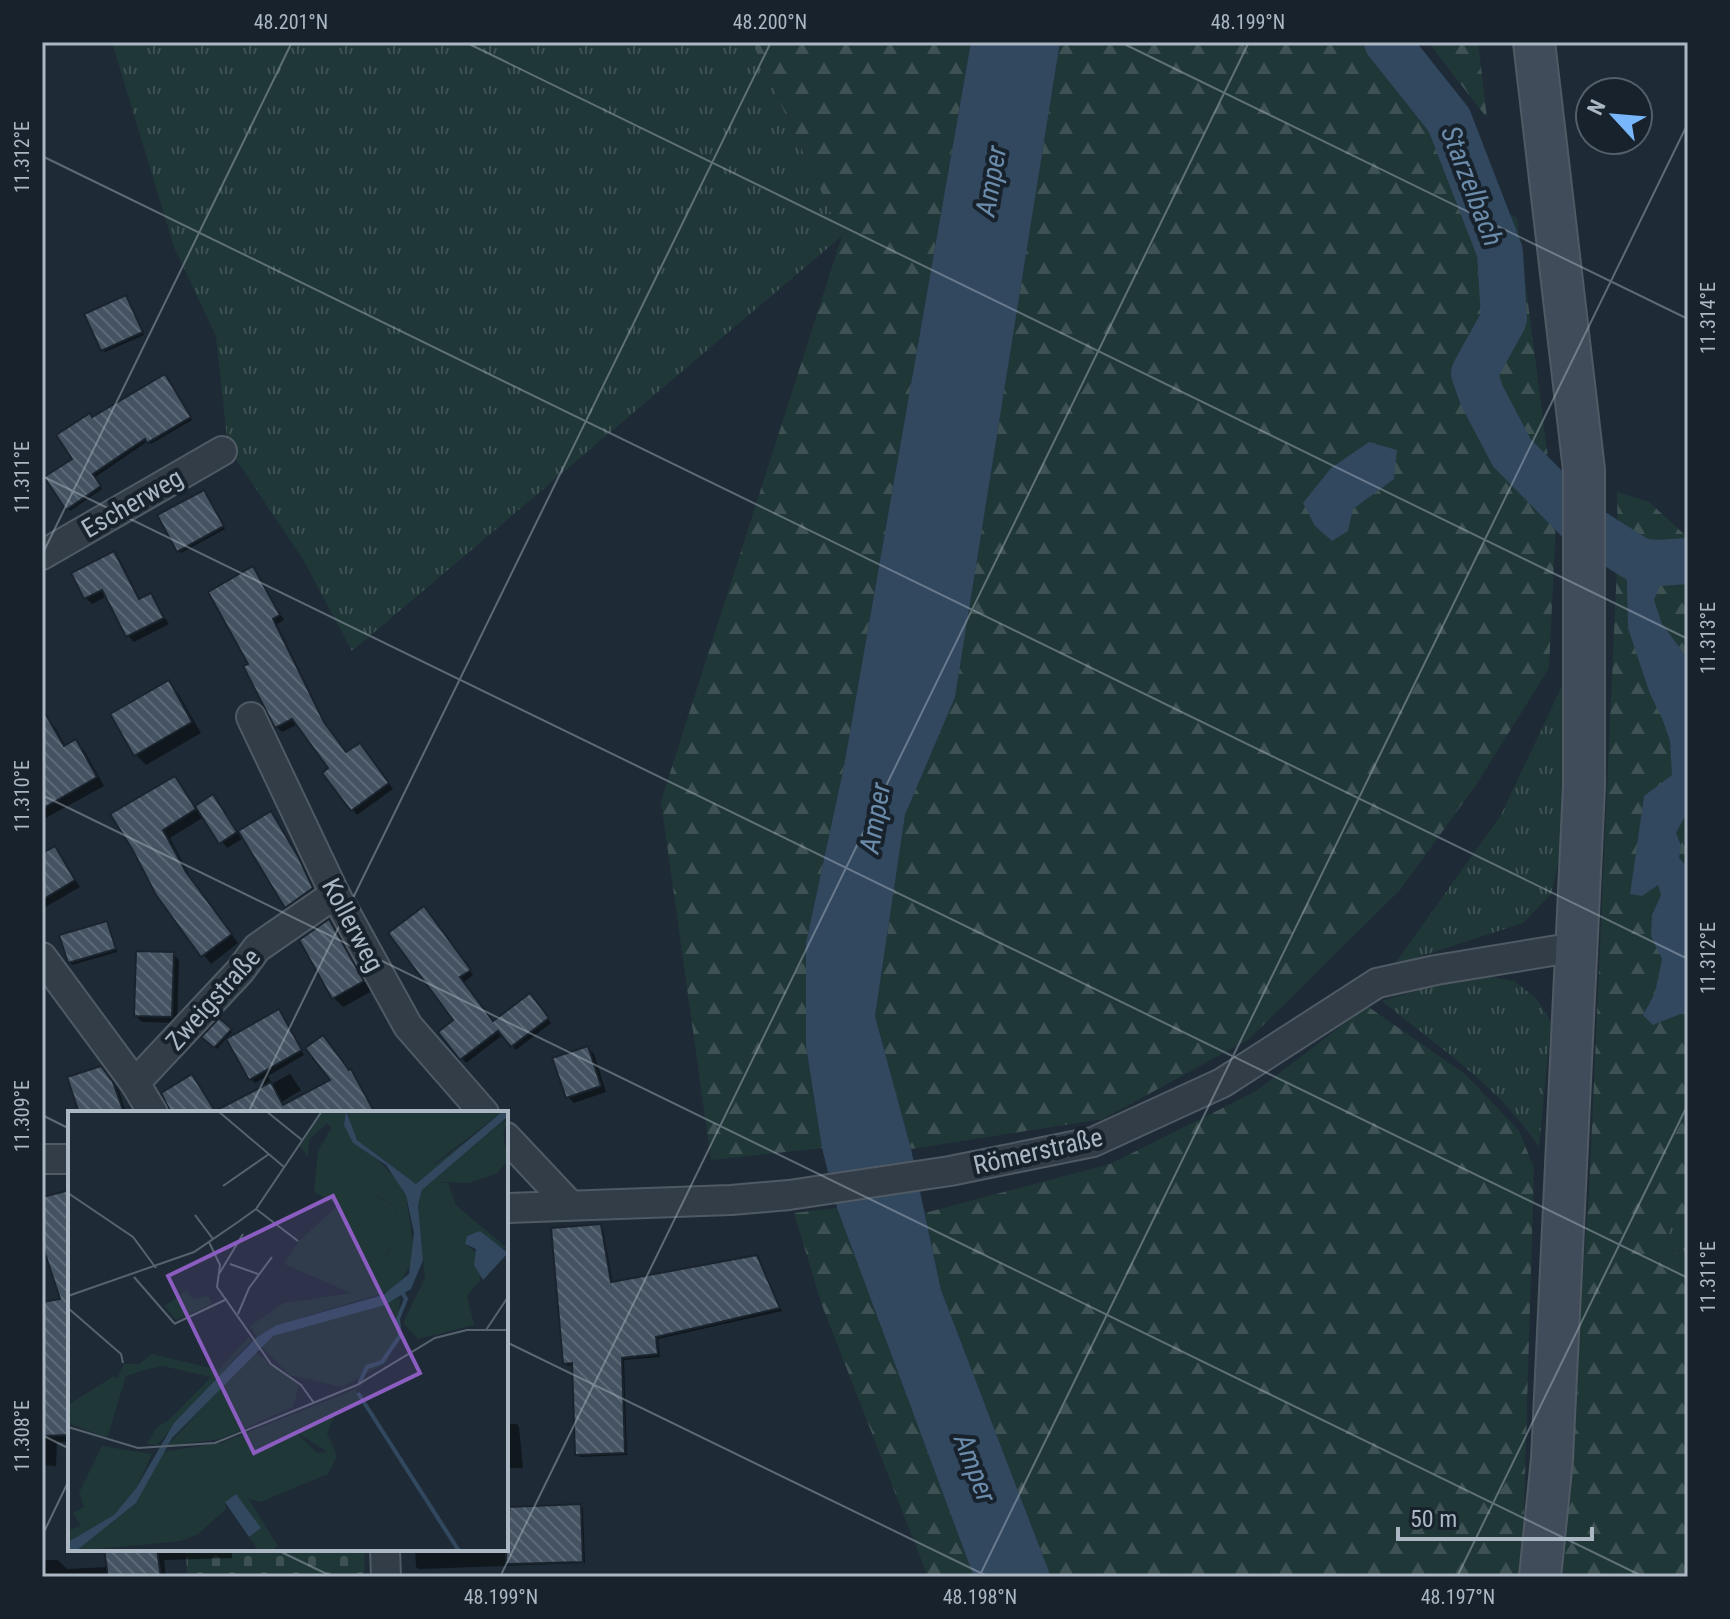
<svg xmlns="http://www.w3.org/2000/svg" width="1730" height="1619" font-family="'Roboto Condensed',sans-serif">
<defs>
<pattern id="grass-tufts" width="24" height="20" patternUnits="userSpaceOnUse" patternTransform="scale(2)"><rect width="24" height="20" fill="#203738"/><path d="M3 7l-1-3M5 7V3M7 7l1-3M15 17l-1-3M17 17v-4M19 17l1-3" fill="none" stroke="#3e5253"/></pattern>
<pattern id="forest-firs" width="22" height="20" patternUnits="userSpaceOnUse" patternTransform="scale(2)"><rect width="22" height="20" fill="#203738"/><path d="M5 1l3.5 6h-7zM16 11l3.5 6h-7z" fill="#3e5253"/></pattern>
<pattern id="cemetery-stones" width="16" height="16" patternUnits="userSpaceOnUse" patternTransform="scale(2)"><rect width="16" height="16" fill="#203738"/><path d="M2 7V4a2 2 0 0 1 4 0v3zM10 15v-3a2 2 0 0 1 4 0v3z" fill="#3e5253"/></pattern>
<pattern id="building-back-hatch" width="6" height="6" patternUnits="userSpaceOnUse" patternTransform="scale(2)"><rect width="6" height="6" fill="#445261"/><path d="M-1 5l2 2M0 0l6 6M5-1l2 2" fill="none" stroke="#5c6976"/></pattern>
</defs>
<rect width="100%" height="100%" fill="#1e2b37"/>
<g fill="url(#grass-tufts)">
<polygon points="112,42 752,42 842,236 352,651 304,561 228,447 216,336 174,247"/>
<polygon points="1571,667 1560,856 1551,894 1523,923 1394,965 1501,815"/>
<path d="M1481 975 1514 981 1536 998 1551 1022 1539 1147C1501 1088 1436 1045 1382 1001L1439 984Z"/>
<polygon points="1688,1218 1688,1258 1667,1250 1668,1226"/>
</g>
<g fill="url(#forest-firs)">
<polygon points="752,42 971,42 844,766 806,943 806,1046 822,1148 711,1160 661,801 842,236"/>
<polygon points="1060,42 1368,42 1441,125 1492,204 1517,218 1556,520 1549,668 1478,782 1400,890 1249,1039 1103,1119 911,1149 875,1016 905,815 955,696"/>
<polygon points="1428,42 1478,42 1487,118"/>
<polygon points="1617,492 1649,502 1688,538 1688,548 1618,539"/>
<polygon points="1617,566 1688,568 1688,1218 1668,1226 1667,1250 1688,1258 1688,1577 1559,1577 1589,1194"/>
<polygon points="1367,1006 1465,1074 1519,1131 1534,1168 1522,1577 1051,1577 941,1290 925,1213 1110,1164 1255,1092"/>
<polygon points="837,1208 974,1577 928,1577 822,1305 794,1213"/>
</g>
<polygon fill="url(#cemetery-stones)" points="186,1549 365,1549 364,1577 187,1577"/>
<g fill="#31485f">
<polygon points="971,42 1060,42 955,697 905,815 875,1016 911,1149 941,1290 1051,1577 974,1577 837,1208 822,1148 806,1046 806,943 844,766"/>
<polygon points="1369,442 1397,450 1394,479 1353,509 1348,531 1332,541 1315,526 1303,503 1331,468"/>
<polygon points="1626,546 1646,551 1688,552 1688,571 1664,577 1654,600 1662,624 1688,659 1688,811 1676,833 1681,846 1679,858 1688,868 1688,1011 1653,1025 1643,1015 1655,993 1662,959 1651,936 1652,915 1661,895 1658,885 1642,896 1630,894 1644,796 1672,775 1670,741 1662,718 1650,694 1628,628"/>
</g>
<g fill="#0007">
<polygon points="128,299 144,335 105,352 103,350"/>
<polygon points="167,379 192,420 151,444 148,441 94,478 102,489 70,511 68,508 75,459 93,419"/>
<polygon points="206,495 225,529 181,553 179,550"/>
<polygon points="114,554 120,560 141,601 151,596 169,624 134,642 128,636 107,596 92,604 86,598"/>
<polygon points="252,569 284,620 277,624 328,729 347,754 365,750 393,789 357,815 325,773 331,769 298,724 282,732 277,727 251,665"/>
<polygon points="168,683 178,693 201,733 146,765 136,755 113,714"/>
<polygon points="46,718 55,727 66,747 75,741 84,750 104,786 42,820 42,721"/>
<polygon points="175,778 196,808 213,797 238,833 270,814 301,863 315,891 289,909 245,837 227,848 204,817 170,838 193,882 238,943 211,964 157,894 134,848"/>
<polygon points="55,848 80,887 42,909 42,856"/>
<polygon points="428,913 473,975 463,983 494,1023 534,1000 551,1023 516,1050 504,1034 466,1063 462,1058 456,1020"/>
<polygon points="329,921 339,931 372,991 343,1007 333,997"/>
<polygon points="107,923 117,952 72,965 70,962"/>
<polygon points="173,954 179,960 177,1023 142,1022 136,1016"/>
<polygon points="282,1016 304,1055 268,1076 272,1084 290,1074 301,1090 282,1102 284,1107 350,1071 375,1113 216,1113 262,1089 264,1078 255,1083 251,1079 229,1040"/>
<polygon points="219,1021 232,1032 217,1049 204,1037"/>
<polygon points="588,1048 594,1054 606,1092 574,1103 568,1097"/>
<polygon points="107,1074 119,1091 126,1113 81,1113"/>
<polygon points="600,1226 603,1229 613,1284 756,1257 782,1311 658,1339 660,1357 624,1360 627,1455 580,1457 577,1454 574,1365 568,1366 565,1363"/>
<polygon points="506,1255 510,1299 506,1300"/>
<polygon points="70,1315 70,1442 57,1442 56,1466 42,1465 42,1316"/>
<polygon points="506,1424 517,1424 519,1427 523,1468 506,1468"/>
<polygon points="581,1506 583,1509 585,1563 419,1569 416,1567 415,1549 506,1549 506,1509"/>
<polygon points="106,1549 232,1549 232,1558 164,1560 166,1577 42,1577 42,1555 45,1560 58,1560 67,1569 108,1567"/>
</g>
<g fill="none" stroke-linecap="round" stroke-linejoin="round">
<polyline stroke="#31485f" stroke-width="46" points="1387,42 1449,120 1500,252 1504,319 1474,373 1482,396 1512,453 1584,526 1640,561 1658,563 1688,561"/>
</g>
<g fill="url(#building-back-hatch)" stroke="#1a242e" stroke-width="2">
<polygon points="126,295 143,332 101,351 84,314"/>
<polygon points="165,374 191,417 147,443 145,439 93,474 101,486 66,510 44,477 72,459 56,435 90,413 92,417"/>
<polygon points="204,490 224,526 177,552 157,515"/>
<polygon points="114,551 139,599 151,593 164,618 126,637 102,590 84,599 71,573"/>
<polygon points="253,566 280,615 273,619 324,722 346,752 360,743 389,783 351,811 322,773 328,768 292,719 275,728 243,666 248,664 208,592"/>
<polygon points="169,680 192,722 134,756 110,714"/>
<polygon points="42,708 64,746 76,739 97,777 42,809"/>
<polygon points="175,776 196,809 163,830 186,872 232,934 201,957 156,895 132,849 110,814"/>
<polygon points="213,794 237,832 219,844 195,806"/>
<polygon points="271,811 299,858 313,888 285,908 238,831"/>
<polygon points="55,846 75,880 42,900 42,853"/>
<polygon points="424,906 471,970 460,977 493,1021 530,993 549,1018 511,1047 498,1031 460,1060 438,1032 453,1020 388,933"/>
<polygon points="329,919 364,981 332,999 299,940"/>
<polygon points="107,921 116,949 68,963 59,935"/>
<polygon points="136,951 174,952 172,1017 134,1016"/>
<polygon points="279,1009 302,1050 249,1080 226,1039"/>
<polygon points="219,1018 232,1029 214,1048 201,1037"/>
<polygon points="323,1035 349,1070 351,1069 375,1113 171,1113 161,1093 192,1074 215,1111 271,1082 283,1105 330,1080 305,1048"/>
<polygon points="588,1046 601,1086 566,1098 552,1058"/>
<polygon points="101,1066 113,1082 124,1113 79,1113 67,1077"/>
<polygon points="70,1190 70,1435 42,1436 42,1302 60,1299 42,1244 42,1197"/>
<polygon points="601,1224 611,1282 757,1255 780,1308 656,1337 658,1354 622,1358 625,1453 575,1455 572,1363 563,1364 551,1228"/>
<polygon points="581,1504 583,1562 506,1564 506,1507"/>
<polygon points="104,1549 157,1549 161,1577 108,1577"/>
</g>
<g fill="none" stroke-linecap="round" stroke-linejoin="round">
<g stroke="#505a65" stroke-width="32">
<g id="street">
<polyline points="42,555 222,451"/>
<polyline points="251,717 335,894 408,1026 484,1113"/>
<polyline points="42,957 135,1083 153,1113"/>
<polyline points="135,1083 240,971 257,948 335,894"/>
<polyline points="506,1137 569,1204"/>
<polyline points="42,1159 70,1159"/>
<polyline points="506,1208 731,1200 789,1195 950,1171 1093,1142 1222,1083 1377,983 1436,970 1576,947"/>
<polyline points="385,1549 386,1577"/>
</g>
</g>
<g stroke="#505a65" stroke-width="44">
<polyline id="secondary" points="1534,42 1584,470 1584,787 1552,1459 1540,1577"/>
</g>
<use href="#street" stroke="#323d47" stroke-width="28"/>
<use href="#secondary" stroke="#404c5a" stroke-width="40"/>
</g>
<path fill="none" stroke="#acb7c4" stroke-width="2" stroke-opacity="0.45" d="M465 42 1688 639M1120 42 1688 319M42 156 1688 959M42 476 1688 1278M42 555 292 42M42 795 1644 1577M248 1113 771 42M42 1115 70 1129M506 1342 989 1577M42 1435 70 1449M42 1536 70 1478M275 1549 333 1577M500 1577 1249 42M979 1577 1688 123M1457 1577 1688 1104"/>
<g text-anchor="middle" dominant-baseline="central" stroke-width="8" stroke-linejoin="round" paint-order="stroke">
<g font-size="26" fill="#acb7c4" stroke="#18222c">
<text transform="translate(132 503) rotate(-30)">Escherweg</text>
<text transform="translate(353 925) rotate(62)">Kollerweg</text>
<text transform="translate(213 999) rotate(-48)">Zweigstraße</text>
<text transform="translate(1038 1151) rotate(-13)">Römerstraße</text>
</g>
<g font-size="28" font-style="italic" fill="#6b8baa" stroke="#18222c">
<text transform="translate(991 181) rotate(-80)">Amper</text>
<text transform="translate(1472 186) rotate(69)">Starzelbach</text>
<text transform="translate(875 818) rotate(-80)">Amper</text>
<text transform="translate(975 1468) rotate(69)">Amper</text>
</g>
</g>
<g transform="translate(68 1111)">
<rect width="440" height="440" fill="#1e2b37"/>
<path d="M440 5 427 21 368 71 380 72 388 94 440 138 426 136 414 122 399 125 397 133 410 143 412 169 399 185 406 214 350 228 335 212 357 167 350 94 354 79ZM264 16 303 60 335 80 333 88 309 79 307 85 329 96 324 134 308 165 300 162 283 182 216 153 231 130 270 94 246 81 250 40ZM417 17 348 73 289 29 367 53ZM46 265 50 270 31 321 0 307V294ZM223 316 249 342 259 341 254 358 225 370Z" fill="#203738"/>
<path d="M254 0H278L276 14 330 70 338 84 347 146 328 178 209 214 189 226 182 215 216 192 283 182 300 162 308 164 324 135 309 120 315 111 326 118 329 96 306 84 309 79 332 87 335 80 303 60 259 12 241 29 240 46 232 35ZM281 0H435L359 58 328 52 289 29 280 14ZM440 8 435 24 440 49 429 62 401 72 367 71ZM332 187 330 225 319 251 274 276 221 264 193 235 205 225ZM181 226 183 230 89 334 79 333 89 316 101 309 143 266 95 255 76 259 58 265 39 327 0 312V307L31 320 33 298 56 253H71L84 243 150 259ZM187 240 231 275 225 296 152 328 99 335ZM288 278 292 288 268 301 259 322 269 345 260 363 192 391 180 387 210 435 203 440H191L181 426 192 417 157 391 158 398 130 423 113 430 8 440 68 392 93 341 153 332ZM223 317 259 341 254 358 226 369ZM34 335 84 343 69 376 46 404 0 431V419L13 415 5 402 16 396 11 382Z" fill="#203738" fill-rule="evenodd"/>
<path d="M119 179 124 188 140 185 144 193 108 209 97 195Z" fill="#203738"/>
<path d="M278 0 289 29 348 73 435 0 440 5 354 79 350 94 355 149 343 178 317 194 205 225 104 327 68 392 8 440H0V431L46 404 69 376 106 312 189 226 209 214 315 184 341 163 346 122 338 84 318 54 285 32 276 14ZM412 120 440 142 415 169 406 154 408 138 397 133 399 125ZM168 383 193 417 181 426 157 391Z" fill="#31485f"/>
<path fill="none" stroke="#31485f" stroke-width="4" d="M291 273 299 256 314 251 332 225 330 208 338 188 334 181M290 282 391 440"/>
<path fill="none" stroke="#57636f" stroke-width="2" d="M150 0 216 56M198 0 234 29M155 75 201 43M0 82 65 126 88 157M188 98 230 130M127 104 145 128M141 131 152 154 149 176 203 253 233 274 246 292M162 153 190 163M151 163 175 123M66 166 106 212M0 185 126 141 170 111 188 98 254 0M0 197 53 243 55 252M170 203 181 177 204 146M106 213 159 188M418 219 440 186M0 316 70 337 147 332 289 274 367 227 399 219H440"/>
<path fill="#8c5dc1" fill-opacity="0.15" stroke="#8c5dc1" stroke-width="4" d="M265 85 352 262 186 342 100 165Z"/>
<rect width="440" height="440" fill="none" stroke="#acb7c4" stroke-width="4"/>
</g>
<rect width="1730" height="1619" fill="none" stroke="#18222c" stroke-width="88"/>
<g transform="translate(1614 116) rotate(296)"><circle r="38" fill="#18222c" stroke="#535e69" stroke-width="2"/>
<path d="M0-6L14 30L0 20L-14 30Z" fill="#79b7fc"/>
<text y="-12" font-size="22" font-weight="bold" text-anchor="middle" fill="#acb7c4">N</text>
</g>
<path d="M1398 1527v12h194v-12" fill="none" stroke="#acb7c4" stroke-width="4"/>
<text x="1410" y="1527" font-size="24" fill="#acb7c4" stroke="#18222c" stroke-width="6" paint-order="stroke">50 m</text>
<rect x="44" y="44" width="1642" height="1531" fill="none" stroke="#acb7c4" stroke-width="3"/>
<g font-size="20" text-anchor="middle" fill="#acb7c4">
<text x="291" y="29">48.201°N</text>
<text x="770" y="29">48.200°N</text>
<text x="1248" y="29">48.199°N</text>
<text transform="translate(22 157) rotate(-90)" y="7">11.312°E</text>
<text transform="translate(1708 318) rotate(-90)" y="7">11.314°E</text>
<text transform="translate(22 477) rotate(-90)" y="7">11.311°E</text>
<text transform="translate(1708 638) rotate(-90)" y="7">11.313°E</text>
<text transform="translate(22 796) rotate(-90)" y="7">11.310°E</text>
<text transform="translate(1708 958) rotate(-90)" y="7">11.312°E</text>
<text transform="translate(22 1116) rotate(-90)" y="7">11.309°E</text>
<text transform="translate(1708 1277) rotate(-90)" y="7">11.311°E</text>
<text transform="translate(22 1436) rotate(-90)" y="7">11.308°E</text>
<text x="501" y="1604">48.199°N</text>
<text x="980" y="1604">48.198°N</text>
<text x="1458" y="1604">48.197°N</text>
</g>
</svg>
